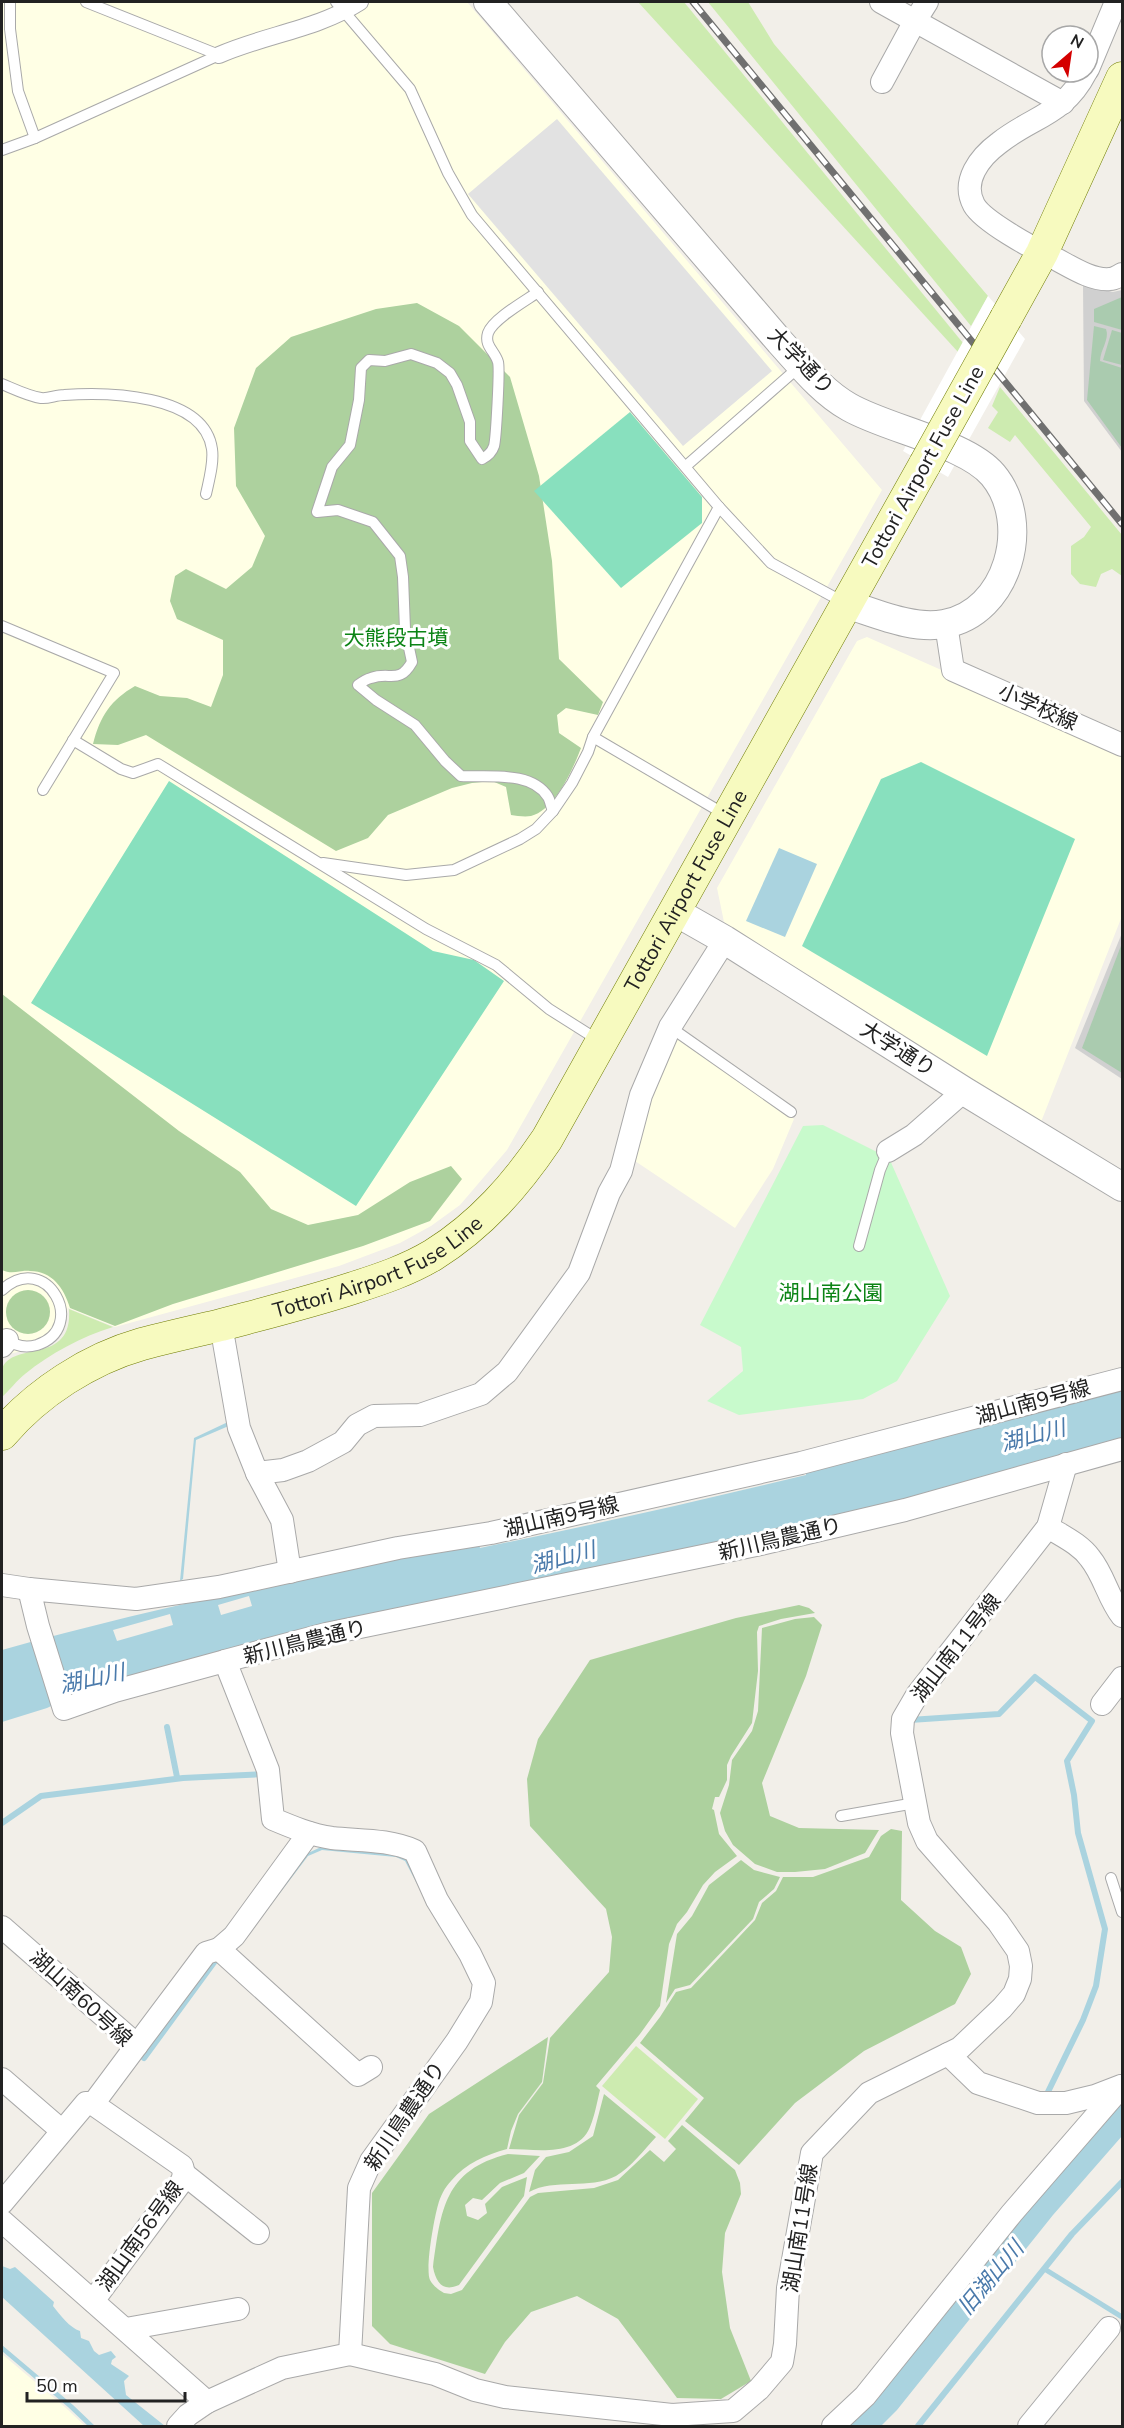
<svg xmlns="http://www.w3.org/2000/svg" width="1124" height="2428" font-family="'Nunito Sans','Noto Sans JP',sans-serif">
<rect width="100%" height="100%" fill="#f2efe9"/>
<g fill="#ffffe5">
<polygon points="2,2 467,2 882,490 507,1150 460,1205 431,1226 400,1243 339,1266 115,1327 68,1308 65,1327 47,1346 13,1353 2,1358"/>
<polygon points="867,637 1122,750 1122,916 1041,1122 724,922 717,888 857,641"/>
<polygon points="672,1034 794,1119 773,1169 735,1228 629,1157"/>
<polygon points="2,2354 66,2408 85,2426 2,2426"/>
</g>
<g fill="#d0d0d0">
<polygon points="1083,285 1113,292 1122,290 1122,452 1084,401"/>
<polygon points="1122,933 1122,1079 1075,1048"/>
</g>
<g fill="#cdebb0">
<polygon points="638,2 684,2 963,343 958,352"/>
<polygon points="708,2 748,2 774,44 988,296 971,326"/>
<polygon points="1000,387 1122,535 1122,576 1112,569 1101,574 1096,587 1080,584 1071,574 1071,546 1084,537 1091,527 1015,435 1010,442 988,428 998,412 992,406"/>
<path d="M69 1309 113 1327C81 1337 51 1353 25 1374 17 1380 10 1390 2 1397 1 1389 0 1376 2 1369 12 1340 73 1366 69 1309Z"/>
<polygon points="636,2046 698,2099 665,2139 602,2086"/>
</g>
<g fill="#add19e">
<path d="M417 303 459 326 510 377 539 476 552 561 559 659 603 702 598 715 566 708 557 715 559 733 581 748C573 769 555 810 531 816 525 817 517 816 511 815L506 787 492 781 472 783 452 788 388 815 368 838 336 851 146 735 118 745 93 744C100 716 111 700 135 686L160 696 187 698 211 707 223 675V640L177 619 170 601 175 576 186 569 226 589 252 567 265 536 236 486 234 428 256 368 291 337 376 309Z"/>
<path d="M2 994 179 1131 240 1172 271 1209 308 1225 358 1215 410 1182 451 1166 462 1179 430 1221 363 1246 173 1304 115 1326 70 1308C64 1288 52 1271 30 1271 20 1270 12 1275 2 1270Z"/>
<circle cx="28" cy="1312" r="22"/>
<path d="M799 1605 809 1608 815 1613 781 1619 759 1626 757 1632 758 1671 752 1723 731 1756 727 1765V1780L719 1797H715L712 1809 714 1810 719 1834 737 1856 715 1872 703 1885 687 1912 677 1924 669 1944 660 2006 640 2034 596 2086 600 2090C597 2102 595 2115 590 2127 577 2158 535 2149 509 2149L519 2115 543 2083 550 2038 609 1972 612 1937 606 1909 530 1826 527 1779 538 1739 590 1660 736 1618Z"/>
<polygon points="814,1617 822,1625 806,1676 762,1783 770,1816 799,1828 879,1830 865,1853 825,1869 795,1872 777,1872 755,1864 733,1845 725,1831 720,1813 729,1785 732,1760 752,1731 758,1711 762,1628 795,1619"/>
<polygon points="891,1829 902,1831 901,1900 935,1931 961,1947 971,1974 955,2004 864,2051 795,2103 739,2165 685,2121 704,2098 640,2043 660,2017 676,1992 691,1988 755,1920 762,1903 776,1891 783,1877 813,1877 869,1857 881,1836"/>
<polygon points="741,1860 754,1870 780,1877 774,1889 759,1902 753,1919 690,1985 675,1989 666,2003 677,1934 692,1916 709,1885"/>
<path d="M548 2037 542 2082 518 2114 511 2131 507 2149C486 2155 466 2163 451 2181 445 2187 440 2197 438 2205 434 2219 425 2269 430 2280 433 2286 439 2290 444 2293L451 2294 462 2290 530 2197 538 2193 594 2188 618 2180 650 2150 664 2162 676 2149 668 2141 682 2125 735 2170 740 2183 741 2194 725 2233 722 2272 730 2328 751 2381 721 2399 677 2398 618 2319 577 2296 531 2312 505 2342 485 2374 390 2344 372 2326V2193L429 2114Z"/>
<path d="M604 2094 656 2137C644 2150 631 2167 616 2176 589 2190 555 2178 529 2192L535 2170 546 2157 569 2152 593 2136Z"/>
<path d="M508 2154 540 2156 524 2173 500 2183 482 2200 473 2198 465 2205 467 2216 478 2220 487 2213 485 2204 502 2187 527 2177 524 2196 459 2285C443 2292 436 2283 433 2267 441 2210 444 2170 508 2154Z"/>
</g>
<g fill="#aacbaf">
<polygon points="1122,297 1122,330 1094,322 1094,309"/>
<path d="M1094 326 1106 329C1110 339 1100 350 1100 361L1122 368V448L1087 400Z"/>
<polygon points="1112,330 1122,333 1122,365 1103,360"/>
<polygon points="1122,943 1122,1073 1082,1048"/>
</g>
<polygon fill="#c8facc" points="823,1125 889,1158 950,1296 897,1381 863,1399 739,1415 707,1401 743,1371 741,1347 700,1325 803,1126"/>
<g fill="#88e0be">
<polygon points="630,412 702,497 702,523 621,588 534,491"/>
<polygon points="921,762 1075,839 987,1056 802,946 881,779"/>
<polygon points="169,781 433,951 474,960 504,981 356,1206 31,1003"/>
</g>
<polygon fill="#e2e2e2" points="557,119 772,371 683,446 468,194"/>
<g fill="#aad3df" fill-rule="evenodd">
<polygon points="779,848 817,864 785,937 746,921"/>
<path d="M1122 1384V1441L939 1493 74 1695 47 1708 2 1722V1650C158 1606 319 1575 478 1541L480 1548C589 1526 698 1501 806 1475V1468ZM249 1596 252 1606 221 1615 218 1605ZM170 1614 173 1625 117 1641 113 1630Z"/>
<polygon points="230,1421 231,1425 196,1440 183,1579 180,1581 194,1438"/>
<polygon points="321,1847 398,1854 406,1857 442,1924 439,1926 405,1861 396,1857 322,1850 308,1856 258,1922 306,1854"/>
<polygon points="1122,2100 1122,2136 1053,2215 897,2410 881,2426 842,2426"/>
<path d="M2 2266 10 2269 15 2267 54 2302 53 2306C60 2315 70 2328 80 2331L81 2338 89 2341 94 2351 99 2355 111 2351 116 2357 112 2360 111 2364 129 2376 124 2381 126 2395 165 2426H144L2 2297Z"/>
<polygon points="1046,2267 1122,2314 1122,2320 1043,2271"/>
<polygon points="2,2345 73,2405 95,2426 88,2426 68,2407 2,2351"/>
</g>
<polygon fill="#fff" points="988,296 1025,339 948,477 903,451"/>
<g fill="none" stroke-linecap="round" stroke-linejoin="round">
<g stroke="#aad3df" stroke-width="6">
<polyline points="910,1720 999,1714 1035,1677 1092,1721 1067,1761 1074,1795 1078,1833 1105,1929 1096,1986 1083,2020 1045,2098"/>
<polyline points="167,1727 177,1777"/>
<polyline points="2,1823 41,1796 183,1778 264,1774"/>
<polyline points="144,2058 215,1961"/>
<polyline points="918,2426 1072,2234 1122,2182"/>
</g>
<g stroke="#a9a9a9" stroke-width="12">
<g id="service">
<polyline points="10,2 10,29 18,91 35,138"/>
<polyline points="86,2 219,55"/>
<polyline points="336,2 410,89 448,173 472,215 719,507 771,563 845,603"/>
<polyline points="2,150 35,138 219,55"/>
<path d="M538 292C525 301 493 319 488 333 484 346 495 351 498 362 500 369 496 439 494 446 492 452 488 456 482 459L470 441V422L457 385 450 373 437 363 411 354 385 361 369 360 361 368 359 400 350 445 332 467 317 512 338 510 373 522 400 556 403 577 405 629 412 662C399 685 390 671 371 678 367 679 362 682 358 685L376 700 415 725 445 761 461 776C487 778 531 770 548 797 550 800 551 807 553 811"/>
<path d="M2 384C14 389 28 396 41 398 48 399 56 395 64 395 105 392 204 393 212 449 214 463 209 480 206 494"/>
<polyline points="686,466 799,367"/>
<polyline points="719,507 593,737 726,815"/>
<polyline points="2,626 114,673 43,790"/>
<polyline points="73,740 121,769 133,773 158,764 426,929 496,965 549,1009 598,1040"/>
<polyline points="323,863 406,875 454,870 520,839 536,829 553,811 572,783 588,752 593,737"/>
<polyline points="670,1027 791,1112"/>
<polyline points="859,1246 880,1170 888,1151"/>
<path d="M2 1290C47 1249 89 1328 37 1345 26 1348 15 1346 6 1339"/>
<polyline points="841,1816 915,1803"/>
<polyline points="1111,1878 1122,1912"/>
</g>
</g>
<g stroke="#a9a9a9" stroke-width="18">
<path id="pedestrian" d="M219 55C264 35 318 29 360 2"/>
</g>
<g stroke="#a9a9a9" stroke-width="24">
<g id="minor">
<polyline points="881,2 915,21 882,82"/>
<polyline points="927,2 915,21 1063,103"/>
<polyline points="1088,69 1116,2"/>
<path d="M1086 72C1064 115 1033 116 999 143 980 157 961 181 974 205 983 221 1032 248 1050 256 1067 264 1090 281 1110 279 1113 279 1119 276 1122 274"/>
<polyline points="946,624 953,670 1122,745"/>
<polyline points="888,1151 914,1135 964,1091"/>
<polyline points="221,1325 239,1428 257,1473 282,1520 290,1572"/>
<polyline points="2,1346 7,1340"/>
<polyline points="257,1473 283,1470 308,1461 343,1442 357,1425 374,1416 420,1415 481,1394 507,1372 579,1273 609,1193 621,1171 641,1095 670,1027 725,940"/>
<path d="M1048 1527C1062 1536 1080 1544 1090 1558 1104 1575 1108 1598 1122 1616"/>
<polyline points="2,1585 29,1589"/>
<polyline points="225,1661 115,1691 64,1709 38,1626 29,1589 136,1599 219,1587 398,1548 491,1533 801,1463 1122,1379"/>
<polyline points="1102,1704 1122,1678"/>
<polyline points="2,1927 137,2045 93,2104"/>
<polyline points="219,1949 358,2075 371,2067"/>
<polyline points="137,2045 206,1953 219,1949 234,1936 309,1833"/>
<polyline points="948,2054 978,2083 1038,2103 1066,2103 1095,2096 1121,2086"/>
<polyline points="2,2079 61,2130"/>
<polyline points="184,2174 258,2233"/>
<polyline points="2,2203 86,2103 93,2104 182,2166 184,2174 182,2181 93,2301"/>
<polyline points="2,2221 207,2402"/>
<polyline points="126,2329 238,2309"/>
<polyline points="350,2354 435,2374 475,2390 505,2397 672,2415 733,2411 759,2389 782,2362 785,2344 788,2288 812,2153 869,2093 960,2048 1002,2008 1014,1994 1020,1979 1021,1966 1018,1951 998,1922 927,1841 919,1823 902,1733 903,1719 917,1695 1048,1527 1066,1464"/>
<path d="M178 2426 188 2415 207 2402 282 2368 350 2354 359 2188 371 2161 457 2041 481 2002 484 1983 470 1954 437 1900 415 1851C388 1839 360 1841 332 1838 311 1835 292 1827 273 1819L268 1770 225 1661 326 1634 756 1545 905 1510 1122 1449"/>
<polyline points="833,2426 865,2396 1012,2213 1122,2086"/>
<polyline points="1029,2426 1109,2328"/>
</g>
</g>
<g stroke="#a9a9a9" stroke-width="30">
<g id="tertiary">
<path d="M488 2 780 342C801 365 822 392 849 407 887 429 966 443 993 475 1033 523 1008 613 944 624 913 630 876 613 846 604"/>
<polyline points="674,911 725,940 964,1091 1122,1187"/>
</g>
</g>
<g stroke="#707d05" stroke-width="33">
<g id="secondary">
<polyline points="1006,318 1042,253 1122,78"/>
<path id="s1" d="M2 1434C37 1393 89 1359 142 1344 168 1337 195 1331 221 1325 266 1313 310 1302 353 1288 381 1279 408 1270 433 1255 481 1225 516 1185 547 1139L925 464"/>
</g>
</g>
<use href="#service" stroke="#fff" stroke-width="10"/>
<use href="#pedestrian" stroke="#fff" stroke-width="16"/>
<use href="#minor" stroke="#fff" stroke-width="22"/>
<use href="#tertiary" stroke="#fff" stroke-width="28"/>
<use href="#secondary" stroke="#f7fabf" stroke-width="32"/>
<g stroke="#707070" stroke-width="7">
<polyline id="rail" points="693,2 1122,524"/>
</g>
<use href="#rail" stroke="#fff" stroke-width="4.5" stroke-dasharray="14" stroke-linecap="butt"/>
<g stroke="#707d05" stroke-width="33" stroke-linecap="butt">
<polyline id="secondary-bridge" points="925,464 1006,318"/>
</g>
<use href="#secondary-bridge" stroke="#f7fabf" stroke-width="32"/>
</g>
<g text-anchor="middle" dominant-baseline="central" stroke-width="6" stroke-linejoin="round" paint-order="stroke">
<g font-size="21" fill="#222" stroke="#fff">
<text transform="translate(801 361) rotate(46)">大学通り</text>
<text transform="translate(923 467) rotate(-61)">Tottori Airport Fuse Line</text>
<text transform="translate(1038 707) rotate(24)">小学校線</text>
<text stroke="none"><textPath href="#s1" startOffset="922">Tottori Airport Fuse Line</textPath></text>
<text transform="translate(898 1049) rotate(32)">大学通り</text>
<text stroke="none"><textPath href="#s1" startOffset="418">Tottori Airport Fuse Line</textPath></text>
<text transform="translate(1033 1402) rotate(-15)">湖山南9号線</text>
<text transform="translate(561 1517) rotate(-13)">湖山南9号線</text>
<text transform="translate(780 1539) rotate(-13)">新川鳥農通り</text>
<text transform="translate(305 1642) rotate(-14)">新川鳥農通り</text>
<text transform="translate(956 1648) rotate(-52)">湖山南11号線</text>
<text transform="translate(81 1998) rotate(43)">湖山南60号線</text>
<text transform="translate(405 2116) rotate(-56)">新川鳥農通り</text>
<text transform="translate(800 2228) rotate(-81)">湖山南11号線</text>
<text transform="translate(140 2236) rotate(-54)">湖山南56号線</text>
</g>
<g font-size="21" fill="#0c8416" stroke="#fff">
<text x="396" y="638">大熊段古墳</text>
<text x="831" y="1293">湖山南公園</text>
</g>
<g font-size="22" font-style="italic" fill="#4a7aab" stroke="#fff">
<text transform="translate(1033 1436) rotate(-15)">湖山川</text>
<text transform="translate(563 1558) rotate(-15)">湖山川</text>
<text transform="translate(92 1679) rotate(-12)">湖山川</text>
<text transform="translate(991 2278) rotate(-50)">旧湖山川</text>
</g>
</g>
<rect width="1124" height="2428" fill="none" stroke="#222222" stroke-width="6"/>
<g transform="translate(1070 54) rotate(29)"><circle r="28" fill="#ffffff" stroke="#a7a7a7" stroke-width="1.5"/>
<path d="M0-4.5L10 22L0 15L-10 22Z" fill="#d40000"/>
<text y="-9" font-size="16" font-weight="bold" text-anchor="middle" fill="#222222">N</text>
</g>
<path d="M27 2392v9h158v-9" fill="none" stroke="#222222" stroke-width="3"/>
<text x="36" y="2392" font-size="18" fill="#222222" stroke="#ffffff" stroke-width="4.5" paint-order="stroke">50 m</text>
</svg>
